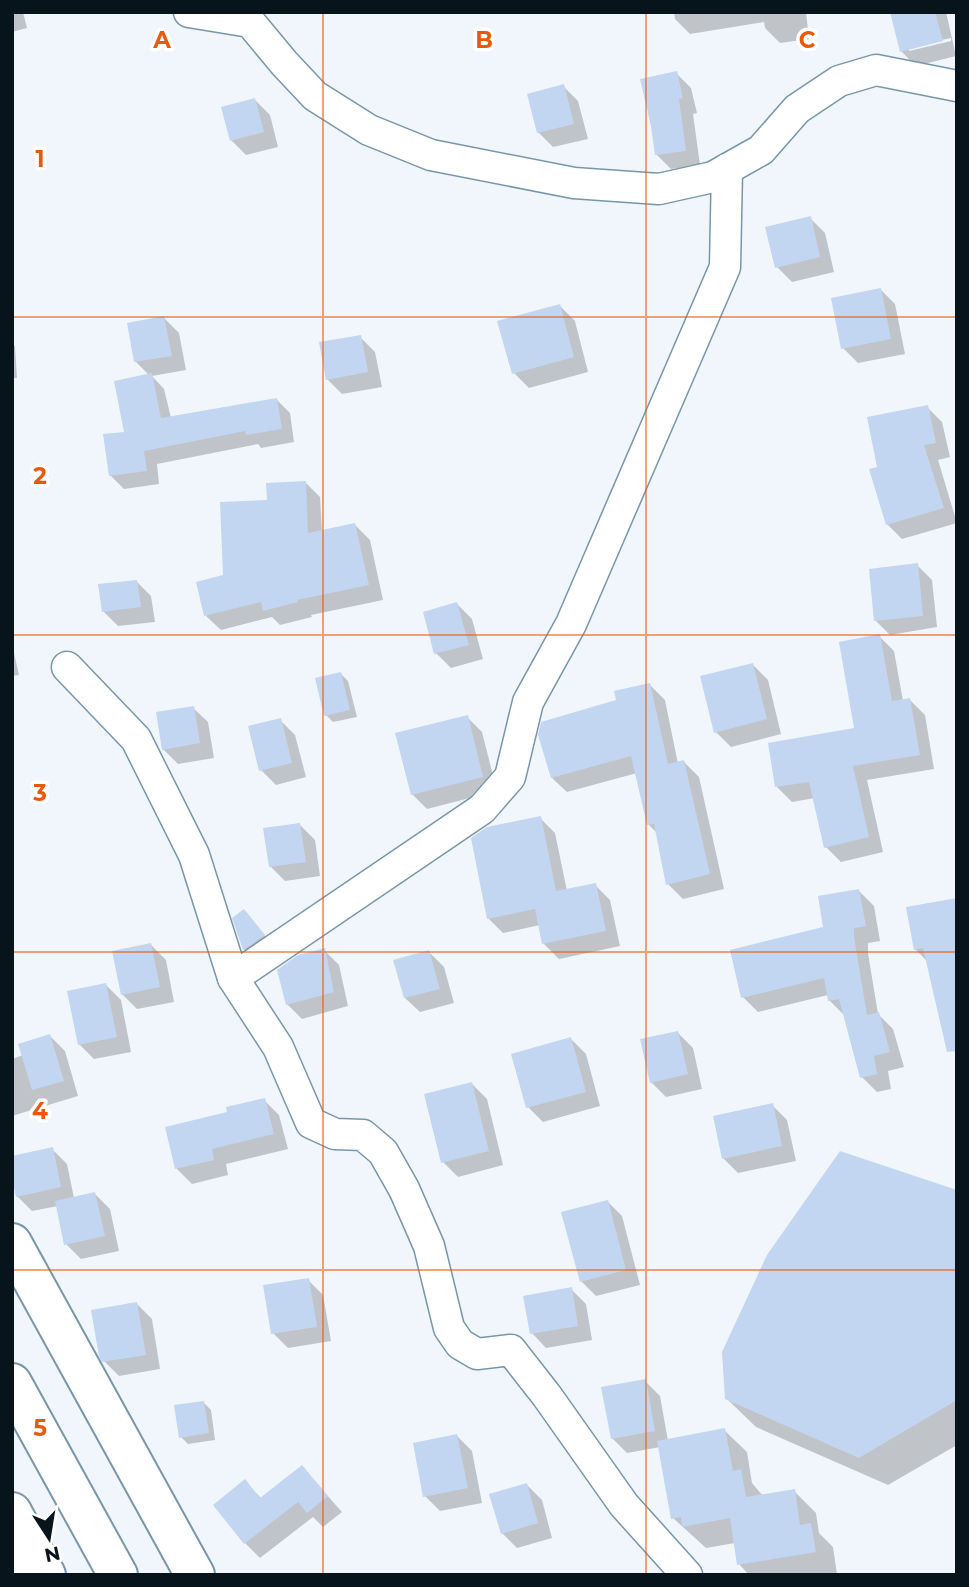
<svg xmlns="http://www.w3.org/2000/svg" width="969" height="1587" font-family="Montserrat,sans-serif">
<rect width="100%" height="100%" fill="#f0f6fb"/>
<g fill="#0003" fill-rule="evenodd">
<polygon points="12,12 23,12 27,28 12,32"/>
<polygon points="674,12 806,12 809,39 780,43 765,28 764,22 690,34 675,19"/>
<path d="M892 12H946L956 56 916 66 901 51ZM951 38V41L909 51V47Z"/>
<polygon points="676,73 691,88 697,113 693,114 700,165 671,169 656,154"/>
<polygon points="563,86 578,101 588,139 553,147 538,132"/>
<polygon points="255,100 270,115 278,147 246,155 231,140"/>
<polygon points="810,218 825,233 834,272 792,282 777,267"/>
<polygon points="880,289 895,304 905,354 858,363 843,348"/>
<polygon points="560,306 575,321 588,372 529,388 514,373"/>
<polygon points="164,318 179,333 186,370 152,376 164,389 171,418 276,399 290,413 294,442 261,448 258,444 157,464 159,484 124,489 110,475 149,375 135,361"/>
<polygon points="360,337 375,352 382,387 342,394 327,379"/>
<polygon points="12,344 15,346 17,378 12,378"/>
<polygon points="927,407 942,422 950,457 938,460 957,523 902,539 887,524 879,468"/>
<polygon points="305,482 320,497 322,532 355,525 370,540 383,600 311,615 312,617 280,625 272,617 221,630 206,616 225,576"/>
<polygon points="917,565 932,580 937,627 890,635 875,620"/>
<polygon points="136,581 151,596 155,622 118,626 103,611"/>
<polygon points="457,604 472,619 483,659 451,668 436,653"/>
<polygon points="879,636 894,651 903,701 910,700 925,715 934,769 867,780 883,852 841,862 826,847 815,798 792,802 777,787 857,730"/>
<polygon points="12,644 19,675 12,676"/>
<polygon points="753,665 768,680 781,734 731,747 716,732"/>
<polygon points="341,674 348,681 357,717 333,722 326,715"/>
<polygon points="650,685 665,700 678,764 684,762 699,777 724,889 683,899 668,884 658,834 648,824 637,773 567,792 552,778 618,702"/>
<polygon points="193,708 208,722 214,758 178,764 163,749"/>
<polygon points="467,717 482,732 497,791 427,809 412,794"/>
<polygon points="280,720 295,735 306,777 276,785 261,770"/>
<polygon points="540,818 555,833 567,891 595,885 610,900 620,946 559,959 544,944 540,925 503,933 488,918"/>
<polygon points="300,825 315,840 320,876 285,881 270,866"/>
<polygon points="859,891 874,906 880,941 868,943 868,953 878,1014 893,1029 904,1067 888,1071 891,1089 877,1092 862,1077 845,1016 829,1000 828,995 758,1012 743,997 825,929"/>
<polygon points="957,900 928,962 915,949"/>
<polygon points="244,912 278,951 259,964 244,949 234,919"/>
<polygon points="151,945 166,960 174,1002 137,1009 122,994"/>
<polygon points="324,950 339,965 348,1006 302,1019 287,1004"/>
<polygon points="429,952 444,967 454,1003 420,1012 405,998"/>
<polygon points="106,985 121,1000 131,1052 94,1059 79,1044"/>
<polygon points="678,1033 693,1048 702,1089 666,1097 651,1082"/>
<polygon points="50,1036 65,1051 78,1096 12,1116 12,1059 23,1055"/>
<polygon points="571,1039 586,1054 600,1106 543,1122 528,1107"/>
<polygon points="472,1084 487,1099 503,1165 458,1177 443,1162"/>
<polygon points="264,1100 279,1115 288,1149 226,1164 228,1175 192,1184 177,1169 167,1128 230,1113"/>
<polygon points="772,1105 787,1120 796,1161 738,1173 723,1158"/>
<polygon points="52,1149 67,1164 74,1198 95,1194 110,1209 119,1251 81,1259 66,1244 58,1206 32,1211 17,1196"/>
<polygon points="957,1191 957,1445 888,1485 756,1427 727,1399"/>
<polygon points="607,1201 622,1216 640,1285 596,1296 581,1281"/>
<polygon points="308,1280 323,1295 331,1341 288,1348 273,1333"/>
<polygon points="571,1289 586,1304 592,1340 546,1348 532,1333"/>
<polygon points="137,1304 152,1319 160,1369 119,1376 104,1361"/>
<polygon points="645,1381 660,1396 668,1441 724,1430 747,1452 752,1483 763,1496 794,1491 816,1513 819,1533 833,1547 837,1574 749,1575 739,1564 735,1543 706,1548 673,1518 660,1447 627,1453 612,1438"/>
<polygon points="203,1402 211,1410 215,1440 188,1444 181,1437"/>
<polygon points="457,1436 472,1451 482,1503 440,1511 425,1496"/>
<polygon points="302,1467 342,1512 323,1527 313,1517 260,1558 245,1543 245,1482 262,1499"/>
<polygon points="527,1485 542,1500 552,1538 517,1548 502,1533"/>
</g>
<g fill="#c2d5f1">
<polygon points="890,12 935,12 943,41 900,52"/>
<polygon points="677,71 683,98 679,99 686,151 655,155 651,126 640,79"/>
<polygon points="564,84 574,124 537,133 527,94"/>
<polygon points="255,98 264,132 230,141 221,107"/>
<polygon points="811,216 820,257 775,268 765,227"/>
<polygon points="881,288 891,339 841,349 831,298"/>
<polygon points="560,304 574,357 512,374 497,321"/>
<polygon points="164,316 172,356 134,362 127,323"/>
<polygon points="361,335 368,372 326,380 319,342"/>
<polygon points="152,373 161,418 277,398 282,429 246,435 245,431 144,451 147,471 109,476 103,434 124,432 114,381"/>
<polygon points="928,405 936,443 924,445 944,508 886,525 869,469 877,467 867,417"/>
<polygon points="306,481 308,533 355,523 369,585 297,600 298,602 263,611 261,602 204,616 196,582 223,575 220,502 267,500 266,483"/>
<polygon points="918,563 923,616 874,621 869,569"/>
<polygon points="137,580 141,607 102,612 98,584"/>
<polygon points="457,602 469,645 434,654 423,612"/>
<polygon points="880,634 892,701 910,698 920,755 853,766 869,837 824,848 809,782 775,787 768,743 854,728 839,642"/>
<polygon points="753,663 767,719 714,733 700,676"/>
<polygon points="341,672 350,710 324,716 315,678"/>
<polygon points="650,683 668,764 684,760 710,874 666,885 654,824 647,825 631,756 551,778 538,735 541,722 616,700 614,691"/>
<polygon points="194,706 200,743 162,750 156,712"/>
<polygon points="468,715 483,777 411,795 395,733"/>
<polygon points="281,718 292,763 259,771 248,726"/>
<polygon points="541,816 556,891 596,883 606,931 542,944 535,909 487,919 471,838 487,827"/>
<polygon points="300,823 306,862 269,867 263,828"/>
<polygon points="859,889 866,926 854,928 854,937 867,1015 879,1012 890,1052 874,1056 877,1074 860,1078 839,999 828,1001 824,978 741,998 730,950 823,927 818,896"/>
<polygon points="957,898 957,1051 947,1052 923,948 914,950 906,907"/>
<polygon points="244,909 265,935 243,950 232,918"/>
<polygon points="151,943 160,987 121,995 112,951"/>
<polygon points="325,948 334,992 286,1005 277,970 298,955"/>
<polygon points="429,950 440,989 404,998 393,960"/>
<polygon points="106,983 117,1037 78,1045 67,991"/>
<polygon points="678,1031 688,1074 650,1083 640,1039"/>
<polygon points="50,1034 64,1081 32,1090 18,1044"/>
<polygon points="571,1037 586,1092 526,1108 511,1054"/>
<polygon points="472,1082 489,1151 441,1163 424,1094"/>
<polygon points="265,1098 274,1134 212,1149 214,1160 175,1169 165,1127 227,1112 226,1107"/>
<polygon points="773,1103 782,1146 722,1159 713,1116"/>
<polygon points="53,1147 61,1187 16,1197 12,1179 12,1156"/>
<polygon points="840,1151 957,1190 957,1400 859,1458 725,1399 722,1352 767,1255"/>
<polygon points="95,1192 105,1236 64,1245 55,1201"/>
<polygon points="608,1200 626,1270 580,1282 561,1212"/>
<polygon points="309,1278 317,1327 271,1334 263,1285"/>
<polygon points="572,1287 578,1326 530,1334 523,1296"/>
<polygon points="137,1302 146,1355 102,1362 99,1356 91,1310"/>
<polygon points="646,1379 655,1431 611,1439 601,1387"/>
<polygon points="204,1401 209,1433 179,1438 174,1405"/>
<polygon points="725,1428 733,1471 741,1469 746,1497 795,1489 800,1525 811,1523 816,1552 737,1565 730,1518 682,1527 681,1517 671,1519 657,1441"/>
<polygon points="457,1434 468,1488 423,1497 413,1443"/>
<polygon points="302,1465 328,1496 307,1513 298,1502 244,1544 213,1505 245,1479 260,1498"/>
<polygon points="527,1483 538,1523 501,1534 489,1494"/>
</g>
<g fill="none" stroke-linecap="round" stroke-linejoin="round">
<g stroke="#7796ac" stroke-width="33">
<g id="minor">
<polyline points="189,12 250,22 284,63 315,96 369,130 431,155 574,183 659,189 713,177 761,150 797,109 839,81 876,70 957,86"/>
<polyline points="67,667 136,739 194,855 233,978 278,1047 311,1123 335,1134 363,1135 383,1152 404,1189 429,1246 449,1328 460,1344 477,1354 511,1350 547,1396 624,1505 687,1575"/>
<polyline points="233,978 482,809 510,777 528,702 571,624 725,267 727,169"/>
</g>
</g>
<g stroke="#7796ac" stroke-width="42">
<g id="tertiary">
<polyline points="12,1243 195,1575"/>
<polyline points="12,1571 15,1575"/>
</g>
</g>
<g stroke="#7796ac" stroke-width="42">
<g id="trunk">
<polyline points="12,1383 118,1575"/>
<polyline points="12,1512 46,1575"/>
</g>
</g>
<use href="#minor" stroke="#fff" stroke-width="30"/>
<use href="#tertiary" stroke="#fff" stroke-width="38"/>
<use href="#trunk" stroke="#fff" stroke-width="38"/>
</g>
<path fill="none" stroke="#e8590c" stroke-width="2" stroke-opacity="0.55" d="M323 12V1575M646 12V1575M12 317H957M12 635H957M12 952H957M12 1270H957"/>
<g font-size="23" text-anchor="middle" font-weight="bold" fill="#e8590c" stroke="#fff" stroke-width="7" stroke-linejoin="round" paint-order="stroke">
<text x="162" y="48">A</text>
<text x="484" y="48">B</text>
<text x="807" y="48">C</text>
<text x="40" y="167">1</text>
<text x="40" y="484">2</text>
<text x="40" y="801">3</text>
<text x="40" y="1119">4</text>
<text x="40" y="1436">5</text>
</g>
<rect width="969" height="1587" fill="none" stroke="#08141c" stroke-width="28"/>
<g transform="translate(49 1538) rotate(168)" stroke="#ffffff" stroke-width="5" paint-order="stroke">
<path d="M0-5L12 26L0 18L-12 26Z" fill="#08141c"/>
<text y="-10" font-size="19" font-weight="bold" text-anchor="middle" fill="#08141c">N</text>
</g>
</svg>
